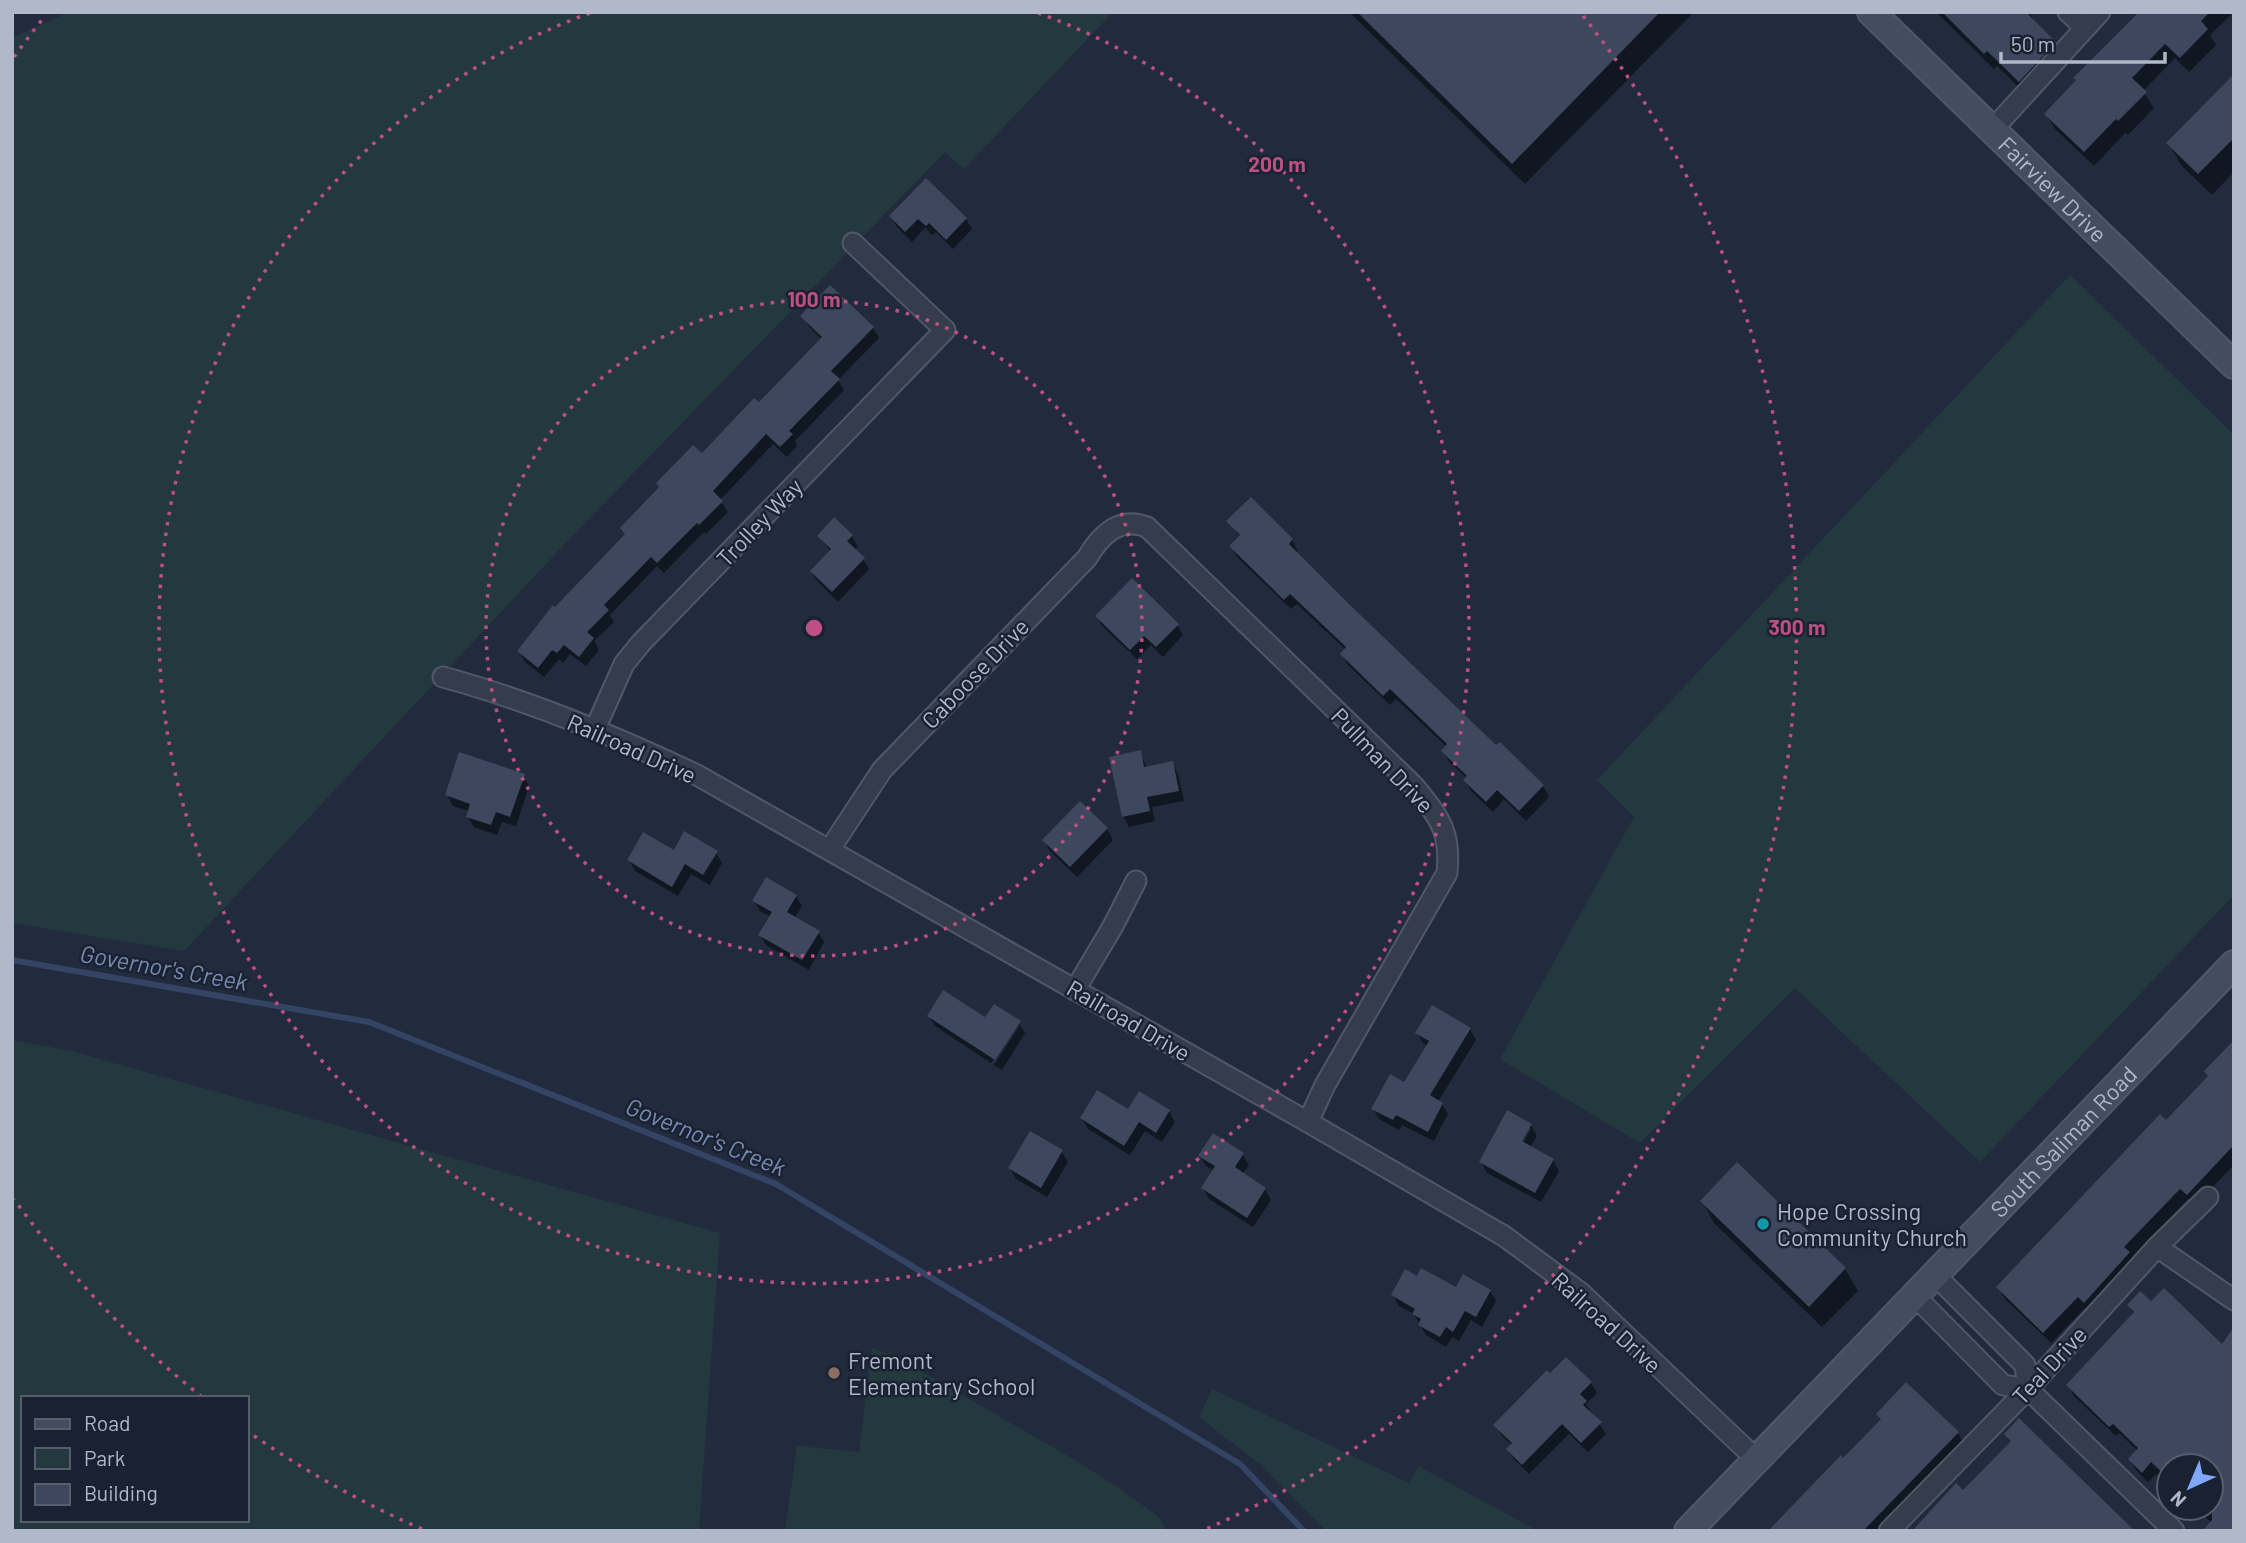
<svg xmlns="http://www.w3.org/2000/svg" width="2246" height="1543" font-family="Barlow,sans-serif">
<rect width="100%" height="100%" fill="#212b3d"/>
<g fill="#23393e" fill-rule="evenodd">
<polygon points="69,12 1113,12 964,169 945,152 560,549 184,951 12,923 12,38"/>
<polygon points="2070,275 2234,435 2234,895 1980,1162 1795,988 1640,1143 1500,1059 1634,817 1597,780"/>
<path d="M12 1040 71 1051 720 1233 699 1531H12ZM23 1398H247V1520H23Z"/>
<polygon points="872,1348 896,1357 1075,1460 1122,1490 1159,1517 1167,1531 785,1531 797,1446 859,1452"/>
<polygon points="1212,1389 1409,1483 1418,1466 1538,1531 1326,1531 1261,1465 1199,1417"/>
</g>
<g fill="#0007" fill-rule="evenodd">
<polygon points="1349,12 1691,12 1692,14 1525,184"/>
<polygon points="1936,12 2029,12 2036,24 2055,43 2064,59 2029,97 1997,66 1994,69"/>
<polygon points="2141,12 2234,12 2210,35 2216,45 2189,72 2175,58 2143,91 2154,108 2128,135 2125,133 2094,166 2055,129 2046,114"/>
<polygon points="2234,77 2234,172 2212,195 2181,165 2169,144"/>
<polygon points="891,217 966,219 972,229 953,249 936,232 932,235 925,228 912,242 897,227"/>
<polygon points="803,316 873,328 879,338 838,380 844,390 795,441 797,446 787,457 773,444 720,500 728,512 706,534 704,532 664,573 657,566 610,615 614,622 594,641 599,650 586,666 570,654 563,663 559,659 544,677 525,662 519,651 555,609 702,456 759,405 822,340 809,326"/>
<polygon points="1251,499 1292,540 1298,551 1295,553 1496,748 1500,744 1543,786 1549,797 1526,821 1504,799 1493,812 1471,791 1465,780 1467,778 1449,762 1443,751 1447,747 1396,699 1390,705 1348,665 1342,654 1346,650 1297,604 1291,609 1237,557 1231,546 1240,537 1229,522"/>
<polygon points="834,520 852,536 858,547 854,550 863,559 869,569 838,602 818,582 812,572 831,552 819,536"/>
<polygon points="1097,617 1177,625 1183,635 1163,657 1151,645 1137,659 1103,627"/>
<polygon points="1140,752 1147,768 1172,763 1178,774 1184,801 1152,807 1155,821 1129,827 1123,816"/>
<polygon points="523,775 529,786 516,826 502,822 497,835 474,827 468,817 469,811 453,806 447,795"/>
<polygon points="1107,829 1113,840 1077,877 1050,851 1044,840"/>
<polygon points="674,852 716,853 722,863 710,885 691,874 678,896 635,871 629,860"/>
<polygon points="796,896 802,906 795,918 818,932 824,942 809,970 766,945 760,935 771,917 760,911 754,901"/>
<polygon points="929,1016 1019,1023 1025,1033 1002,1070 994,1065 1020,1025 1016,1025 991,1063 935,1026"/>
<polygon points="1470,1029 1476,1040 1438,1102 1442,1104 1448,1114 1434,1141 1402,1125 1399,1130 1379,1119 1373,1109 1405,1084 1428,1046 1423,1043 1417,1033"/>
<polygon points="2234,1043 2234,1165 2194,1206 2188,1199 2131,1258 2136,1265 2091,1314 2085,1308 2051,1343 2005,1299 1998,1287 2166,1123 2209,1077"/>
<polygon points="1169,1111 1175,1122 1162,1142 1145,1131 1130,1155 1088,1129 1082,1118 1128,1112"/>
<path d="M1531 1125 1537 1136 1530 1147 1553 1160 1559 1171 1541 1202 1487 1173 1481 1162ZM1527 1128H1531L1520 1150 1517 1148Z"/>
<polygon points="1062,1152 1068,1162 1047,1197 1016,1179 1010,1168"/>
<polygon points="1242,1154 1249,1165 1242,1175 1265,1189 1271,1200 1253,1227 1209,1199 1203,1188 1214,1171 1206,1166 1200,1156"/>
<polygon points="1702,1201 1845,1269 1858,1291 1822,1327 1714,1223"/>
<polygon points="1418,1278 1457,1289 1490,1291 1496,1301 1482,1327 1471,1320 1459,1341 1452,1337 1446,1347 1426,1335 1414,1314 1399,1306 1393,1295"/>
<polygon points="2151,1304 2222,1347 2219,1531 2197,1508 2211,1508 2211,1466 2169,1466 2169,1486 2156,1474 2148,1482 2136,1470 2130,1460 2138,1451 2119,1433 2116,1436 2074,1396 2068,1385 2134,1315 2129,1306"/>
<polygon points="1591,1383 1597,1393 1586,1404 1606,1434 1588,1452 1569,1434 1529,1474 1514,1459 1508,1449 1512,1445 1502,1436 1496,1425"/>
<polygon points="1906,1385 1958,1433 1964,1444 1879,1531 1771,1531 1882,1420"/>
</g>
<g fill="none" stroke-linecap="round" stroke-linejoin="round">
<polyline stroke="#344465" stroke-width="6" points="12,960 369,1022 776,1184 1240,1464 1304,1531"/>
</g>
<g fill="#3d475d">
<polygon points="1357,12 1660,12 1512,164"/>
<polygon points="1942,12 2026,12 2056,42 2019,82 1987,51 1984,54"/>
<polygon points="2139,12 2210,12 2201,21 2208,29 2180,58 2165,44 2132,78 2147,92 2118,121 2116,119 2084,152 2044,114 2076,80 2073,78"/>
<polygon points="2234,74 2234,138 2198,174 2166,143"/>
<polygon points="926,178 967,218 946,240 929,223 926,226 918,219 905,232 889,216"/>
<polygon points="830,285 874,327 831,371 840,379 789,431 793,434 780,447 766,434 713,491 723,501 699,525 697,523 657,563 651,557 604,605 609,610 587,632 594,638 579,657 564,645 557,653 552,650 538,668 517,651 553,605 555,607 625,534 620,528 659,487 656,483 693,445 702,453 754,398 759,402 822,337 800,316"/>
<polygon points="1251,497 1293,539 1289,544 1350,605 1496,745 1500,742 1544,785 1519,811 1497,790 1486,802 1463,780 1467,776 1441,751 1447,744 1390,689 1383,696 1340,654 1346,647 1290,594 1284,600 1229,546 1240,535 1226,521"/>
<polygon points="834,517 853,535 847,541 865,558 832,592 810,571 831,549 817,536"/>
<polygon points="1132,578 1179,624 1156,647 1144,636 1130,650 1095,616"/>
<polygon points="1141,750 1144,767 1173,761 1179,791 1147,797 1150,811 1122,817 1109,757"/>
<polygon points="459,752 525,774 510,817 496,812 491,825 466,817 470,804 445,795"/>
<polygon points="1080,801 1108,828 1070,867 1042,840"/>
<polygon points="684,831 718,851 703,875 685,864 672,887 627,860 643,832 674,850"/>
<polygon points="766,877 797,895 787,912 820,931 802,960 758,935 772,912 752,901"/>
<polygon points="943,990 985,1017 994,1004 1021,1021 995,1060 927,1016"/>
<polygon points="1432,1005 1471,1028 1430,1095 1443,1103 1428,1132 1396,1115 1393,1120 1371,1109 1390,1074 1404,1082 1429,1041 1415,1033"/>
<polygon points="2234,1040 2234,1145 2187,1195 2180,1189 2124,1247 2130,1252 2084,1303 2078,1297 2043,1333 1996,1287 2160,1114 2166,1120 2208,1076 2204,1071"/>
<polygon points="1097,1090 1128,1109 1139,1091 1170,1110 1156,1133 1139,1122 1124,1146 1080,1118"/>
<polygon points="1507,1110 1532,1124 1522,1141 1554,1159 1535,1193 1479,1162"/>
<polygon points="1030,1131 1063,1150 1041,1188 1008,1168"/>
<polygon points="1213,1133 1244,1153 1235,1167 1266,1188 1247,1218 1201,1188 1215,1166 1198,1156"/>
<polygon points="1737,1162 1846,1268 1809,1307 1700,1201"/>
<polygon points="1421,1268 1456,1287 1463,1274 1491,1290 1476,1317 1465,1311 1453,1332 1446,1327 1440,1337 1418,1325 1421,1319 1412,1314 1415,1309 1391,1295 1405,1269 1417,1276"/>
<polygon points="2164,1288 2222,1344 2234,1327 2234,1531 2202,1531 2212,1520 2211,1466 2169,1466 2169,1479 2151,1462 2142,1473 2128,1459 2138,1448 2113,1424 2109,1427 2066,1385 2134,1312 2127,1305 2140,1291 2151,1301"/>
<polygon points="1566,1357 1592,1382 1580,1394 1587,1401 1583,1405 1602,1422 1581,1443 1562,1424 1522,1465 1506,1449 1512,1443 1493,1425 1547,1370 1550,1373"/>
<polygon points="1906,1382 1959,1432 1863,1531 1768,1531 1841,1455 1843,1458 1881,1419 1876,1414"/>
<polygon points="2019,1418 2068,1466 2135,1531 1912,1531 1956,1483 1963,1490 2011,1441 2004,1434"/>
</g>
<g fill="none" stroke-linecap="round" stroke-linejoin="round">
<g stroke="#505868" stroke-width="23">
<g id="minor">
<polyline points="2068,12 2085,28"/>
<polyline points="1993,129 2100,12"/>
<path d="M443 677C531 701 615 736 697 775L1308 1122 1504 1236 1581 1293 1755 1458"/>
<polyline points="595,729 624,664 641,643 945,330 853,243"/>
<path d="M830 849 882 770 1087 558C1100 536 1119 516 1147 527L1415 787C1440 819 1451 831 1447 873L1325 1085 1308 1122"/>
<polyline points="1075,990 1113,926 1136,881"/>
<polyline points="2157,1247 2234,1300"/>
<polyline points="1935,1275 2025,1365 2028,1389"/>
<polyline points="1914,1295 2003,1385 2028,1389 2174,1531"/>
<polyline points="1889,1531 2028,1389 2157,1247 2208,1197"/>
</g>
</g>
<g stroke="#505868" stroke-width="30">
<g id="secondary">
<path id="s1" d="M1871 12 2234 365"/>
<path id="s2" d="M1688 1531 2234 964"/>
</g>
</g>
<use href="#minor" stroke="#353d4d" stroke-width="19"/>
<use href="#secondary" stroke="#434c60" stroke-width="26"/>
</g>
<g fill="none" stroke="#bc5082" stroke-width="3.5" stroke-dasharray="3.5 7">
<circle cx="814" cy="628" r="328"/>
<path d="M1038 13A655 655 0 1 1 590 13"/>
<path d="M422 1529A983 983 0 0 1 250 1433M202 1397A983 983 0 0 1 14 1199M14 57A983 983 0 0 1 45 16M1583 16A983 983 0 0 1 1206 1529"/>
</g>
<circle fill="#0f9aa8" stroke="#1a2232" stroke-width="2.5" cx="1763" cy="1224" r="7"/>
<circle fill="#8d6e63" stroke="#1a2232" stroke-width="2.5" cx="834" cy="1373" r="7"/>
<g text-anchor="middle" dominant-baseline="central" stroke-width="5" stroke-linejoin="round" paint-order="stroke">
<g font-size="23" fill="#b0b8c9" stroke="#1a2232">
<text stroke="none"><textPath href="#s1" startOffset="254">Fairview Drive</textPath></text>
<text transform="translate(759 522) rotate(-46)">Trolley Way</text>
<text transform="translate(975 673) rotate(-46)">Caboose Drive</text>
<text transform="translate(632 748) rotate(24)">Railroad Drive</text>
<text transform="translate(1383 760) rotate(46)">Pullman Drive</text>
<text transform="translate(1129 1020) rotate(30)">Railroad Drive</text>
<text stroke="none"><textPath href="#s2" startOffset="541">South Saliman Road</textPath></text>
<text transform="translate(1607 1322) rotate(42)">Railroad Drive</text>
<text transform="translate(2049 1365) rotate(-47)">Teal Drive</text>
</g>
<g font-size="23" fill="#b0b8c9" stroke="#1a2232" text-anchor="start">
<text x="1777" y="1211">Hope Crossing<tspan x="1777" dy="26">Community Church</tspan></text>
<text x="848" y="1360">Fremont<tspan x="848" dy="26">Elementary School</tspan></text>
</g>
<g font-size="24" font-style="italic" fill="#768bb2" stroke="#1a2232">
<text transform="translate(164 967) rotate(10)">Governor's Creek</text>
<text transform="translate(706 1136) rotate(22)">Governor's Creek</text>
</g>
</g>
<circle cx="814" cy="628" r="10" fill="#bc5082" stroke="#1a2232" stroke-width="3.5"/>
<g font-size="21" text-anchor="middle" font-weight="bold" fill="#bc5082" stroke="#1a2232" stroke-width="5" stroke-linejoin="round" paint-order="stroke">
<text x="1277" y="172">200 m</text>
<text x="814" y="307">100 m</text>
<text x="1797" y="635">300 m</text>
</g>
<rect width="2246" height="1543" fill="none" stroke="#b0b8c9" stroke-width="28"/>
<rect x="21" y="1396" width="228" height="126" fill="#1a2232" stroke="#565e6e" stroke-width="2"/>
<rect x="35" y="1419" width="35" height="10" fill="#434c60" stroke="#565e6e" stroke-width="2"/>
<text x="84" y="1431" font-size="21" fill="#b0b8c9">Road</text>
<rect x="35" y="1448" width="35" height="21" fill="#23393e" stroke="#565e6e" stroke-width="2"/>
<text x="84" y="1466" font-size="21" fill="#b0b8c9">Park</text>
<rect x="35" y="1484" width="35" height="21" fill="#3d475d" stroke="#565e6e" stroke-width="2"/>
<text x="84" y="1501" font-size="21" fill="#b0b8c9">Building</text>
<g transform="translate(2190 1487) rotate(224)"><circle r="33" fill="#1a2232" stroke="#565e6e" stroke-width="2"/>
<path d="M0-5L12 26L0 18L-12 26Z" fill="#80a7fe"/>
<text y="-10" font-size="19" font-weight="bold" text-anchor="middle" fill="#b0b8c9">N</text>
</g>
<path d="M2001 52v10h164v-10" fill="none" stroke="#b0b8c9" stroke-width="3.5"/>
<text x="2011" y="52" font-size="21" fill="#b0b8c9" stroke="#1a2232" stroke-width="5" paint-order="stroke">50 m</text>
</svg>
